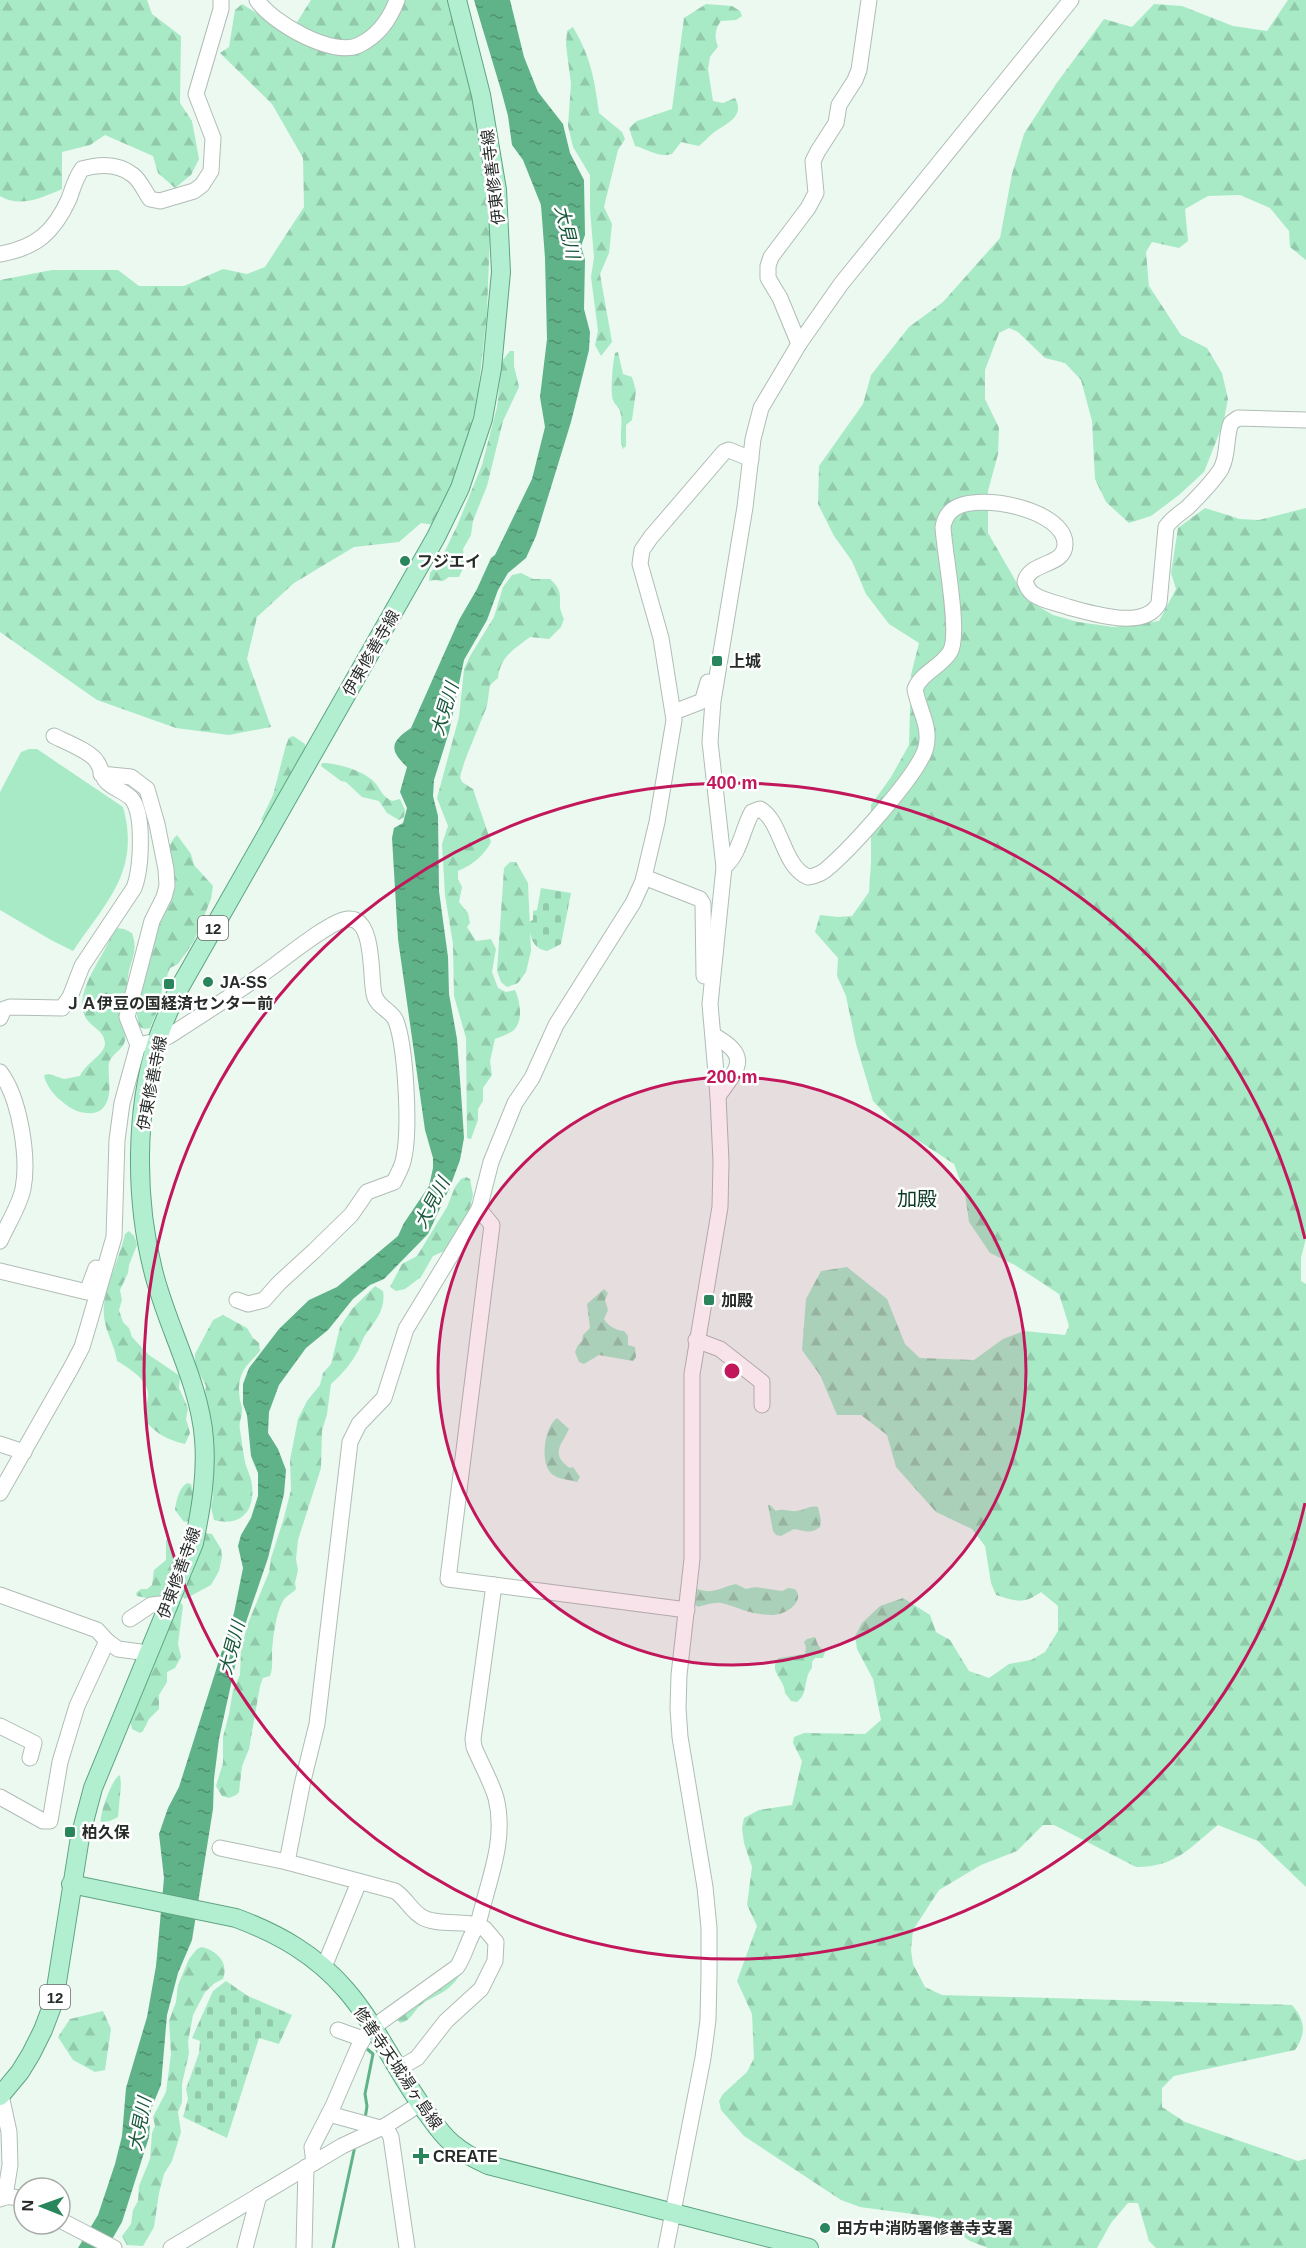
<svg xmlns="http://www.w3.org/2000/svg" width="1306" height="2248" font-family="Helvetica,'Noto Sans JP',sans-serif">
<defs>
<pattern id="forest-firs" width="22" height="20" patternUnits="userSpaceOnUse" patternTransform="scale(1.5)"><rect width="22" height="20" fill="#a8eac6"/><path d="M5 1l3.5 6h-7zM16 11l3.5 6h-7z" fill="#91c9aa"/></pattern>
<pattern id="cemetery-stones" width="16" height="16" patternUnits="userSpaceOnUse" patternTransform="scale(1.5)"><rect width="16" height="16" fill="#a8eac6"/><path d="M2 7V4a2 2 0 0 1 4 0v3zM10 15v-3a2 2 0 0 1 4 0v3z" fill="#91c9aa"/></pattern>
<pattern id="water-ripples" width="26" height="14" patternUnits="userSpaceOnUse" patternTransform="scale(1.5)"><rect width="26" height="14" fill="#60b289"/><path d="M2 4q2-2 4 0t4 0M15 11q2-2 4 0t4 0" fill="none" stroke="#4f9170"/></pattern>
</defs>
<rect width="100%" height="100%" fill="#ebf9f1"/>
<path fill="#a8eac6" d="M29 749H37L123 807C141 871 106 902 73 951L51 940 0 910V792L21 752Z"/>
<g fill="url(#forest-firs)">
<path d="M0 0H147L152 14 181 36 180 103 192 121 199 159 191 175 175 188 158 173 153 156 105 135 90 145 62 152V189C42 198 19 208 0 196Z"/>
<polygon points="311,0 392,0 387,13 360,39 345,41 315,34 301,28 297,22"/>
<polygon points="404,0 450,0 473,99 481,147 490,234 487,313 477,402 459,467 436,525 421,523 399,542 354,547 294,583 257,617 247,659 271,727 229,735 176,728 97,700 0,632 0,280 52,270 118,270 139,286 184,286 223,269 247,274 265,267 304,207 303,158 272,104 220,53 229,47 235,10 242,4 285,31 341,52 366,51 389,32"/>
<path d="M1288 0H1306V260L1290 247 1289 231 1270 208 1240 195 1208 196 1185 209 1188 241 1179 248 1152 242 1146 252 1149 286 1181 335 1207 348 1222 373 1228 399 1223 424 1204 472 1179 495 1151 516 1129 523 1106 502 1095 479 1092 421 1081 380 1065 363 1045 358 1018 332 1009 328 999 333 985 370V399L999 428 998 454 988 491V533L1026 599 1053 615 1078 622 1114 627 1159 621 1176 589 1171 573 1178 528 1205 508 1240 519 1259 520 1306 508V1238L1301 1258V1281L1306 1284V1887L1258 1841 1218 1825C1189 1848 1176 1867 1136 1867L1054 1825H1043L1017 1851 981 1865 939 1890 913 1930 911 1950 913 1964 925 1987 942 1995 1292 2005C1306 2021 1306 2034 1295 2050L1174 2076 1162 2088V2107L1185 2122 1298 2161 1306 2159V2248H1156L1149 2241 1138 2203H1128L1111 2223 1097 2248H988L970 2241 935 2217 860 2207 841 2200 744 2136 721 2110 719 2101 723 2094 747 2072 754 2058 752 2014 737 1981 757 1926 747 1905 752 1867 744 1843 742 1828 744 1818 759 1810 792 1805 802 1761 793 1743 794 1737 804 1733 865 1734 881 1720 873 1679 857 1649 855 1636 862 1623 880 1606 903 1598 930 1615 936 1632 950 1640 969 1671 989 1678 1009 1664 1031 1660 1045 1652 1058 1631V1606L1041 1592C1023 1605 1016 1601 996 1595L991 1583 985 1546 972 1529 936 1512 896 1467 887 1435 861 1415H837L820 1375 802 1350 806 1299 821 1271 847 1267 887 1299 905 1344 920 1358 974 1360 1003 1339 1024 1331 1065 1335 1069 1326 1059 1294 1015 1265 990 1253 969 1222 965 1194 954 1164 899 1128 873 1101 856 1044 846 996 837 976 838 958 815 932 820 915 838 917 852 916 869 892 871 863V805L891 777 909 745 911 675 919 643 889 624 866 594 852 561 834 536 818 504 819 466 863 404 871 375 909 327 943 302 1000 238 1012 174 1024 134 1056 84 1104 19 1132 27 1154 4 1182 6 1233 26 1267 31Z"/>
<path d="M706 4 732 6 740 11 742 16 736 20 721 21C715 28 714 38 718 46L710 57 708 69 713 101 723 103 735 98C746 117 725 124 713 133 708 137 704 142 699 146L681 142 672 154C658 158 648 149 635 146L629 128 637 121 672 109 684 18Z"/>
<path d="M573 27C591 58 594 77 599 113L622 132 625 139 618 150 604 207 612 224 609 253 600 274 612 342 601 356 595 345 598 331 591 277 594 257 590 210V175L573 147 568 126 571 84 566 45 567 31Z"/>
<polygon points="510,351 514,351 514,366 519,387 503,421 487,486 473,521 471,535 463,549 465,564 459,577 449,577 443,581 435,580 429,581 430,573 440,561 457,526 482,465 497,407 502,361"/>
<path d="M618 352 623 374 632 377 636 391 632 420 626 425V446L623 449C618 437 624 423 620 411 619 407 614 404 613 400 610 392 613 361 615 353Z"/>
<path d="M521 573 533 579H550C568 595 554 600 564 619L561 627 549 639 530 637C514 649 500 657 498 678L490 685 487 706 465 760 460 777 462 782 473 789 491 842C484 856 472 865 458 871V879L462 887 459 902 468 913 470 923 467 927 476 941 491 939 496 949 492 972 498 988 506 992 515 990C520 1001 524 1021 513 1031 508 1034 500 1037 495 1039L490 1061 492 1075 483 1088V1101L478 1109V1120L471 1139 467 1138 466 1038 454 996 453 944 445 895 442 844 448 826 437 798 459 717 464 669 470 656 494 617 503 587 512 575Z"/>
<polygon points="293,736 305,744 305,754 275,805 271,809 264,821 261,820 273,795 286,745 289,738"/>
<path d="M322 763C337 763 366 771 376 784 382 792 382 796 392 801L400 799 405 810 404 817 399 820 387 813 379 801 362 797 346 782 341 781 321 766Z"/>
<path d="M177 835 191 854 194 865 213 886 211 899 194 941 178 964 170 968 162 990 158 1009 150 1028 145 1029 140 1027C130 1005 146 965 152 941L156 937 157 923 171 859 170 845 174 838Z"/>
<polygon points="510,862 516,862 528,883 531,951 526,972 518,983 507,987 501,982 497,971 504,868"/>
<path d="M116 928 124 929 132 933C139 953 130 959 128 977 126 991 125 1005 123 1018 122 1026 127 1034 125 1041 122 1051 112 1053 109 1063 107 1078 114 1095 103 1108 94 1118 74 1112 65 1104 56 1097 46 1087 44 1075L49 1074 64 1079 80 1076C86 1063 104 1055 105 1044 105 1029 88 1027 84 1014 76 995 96 966 105 949 109 942 111 935 116 928Z"/>
<polygon points="466,1177 470,1179 473,1195 469,1212 449,1249 433,1256 421,1277 405,1289 396,1291 390,1287 402,1264 417,1256 447,1207 455,1187 461,1179"/>
<path d="M129 1231 134 1236 137 1245 129 1265 128 1273 120 1290 122 1300 119 1310 123 1322 129 1328 132 1337 149 1355 180 1376 179 1388 188 1408 186 1419 190 1433 185 1444C168 1440 157 1434 145 1421 145 1412 147 1406 148 1397 150 1381 129 1368 117 1361 115 1345 105 1332 104 1316 101 1293 120 1258 125 1234Z"/>
<path d="M375 1286 383 1291C386 1309 376 1320 366 1334 362 1339 361 1345 358 1351 351 1364 342 1374 331 1384L327 1414 322 1431 321 1468 298 1540 296 1559 298 1570 295 1583 296 1589C293 1593 289 1594 285 1598 276 1610 273 1637 272 1653 272 1661 273 1668 270 1676L263 1678 260 1686 249 1749 242 1766 239 1792 236 1795 229 1798 222 1796 216 1786 223 1763V1737L229 1714 233 1690 240 1675 241 1650 247 1626 269 1572 271 1558 283 1521 291 1490 290 1460 298 1419 307 1401 320 1385 323 1373 331 1364 340 1327 352 1309Z"/>
<path d="M604 1289 608 1293 605 1300 608 1310 604 1319C607 1325 617 1331 624 1331L628 1336V1345L635 1347 636 1357 633 1361 599 1355 584 1364 579 1362 575 1352 578 1345 582 1341 583 1335 590 1328 587 1304Z"/>
<path d="M223 1315 247 1328 253 1338 259 1343 260 1351C248 1365 240 1369 239 1389 239 1396 240 1401 242 1408 243 1415 238 1423 240 1430 242 1441 243 1452 245 1462 247 1470 251 1476 252 1485 255 1511 241 1527 214 1520L211 1507 213 1497 211 1448 213 1439 204 1399 206 1386 195 1365V1354L213 1320Z"/>
<path d="M557 1418 569 1429C561 1446 550 1454 570 1468L573 1467 580 1477 577 1482C571 1480 558 1479 553 1475 539 1465 544 1427 557 1418Z"/>
<path d="M187 1483 191 1484 194 1495 188 1521 184 1522 175 1510C176 1501 179 1488 187 1483Z"/>
<path d="M768 1505H770L776 1511C783 1508 789 1512 797 1511 805 1510 810 1505 818 1507L821 1520 820 1527C812 1534 804 1531 794 1529L781 1536 776 1535 773 1531Z"/>
<polygon points="206,1533 212,1534 221,1549 222,1557 219,1571 211,1585 185,1599 182,1596 184,1586 192,1575 202,1536"/>
<path d="M166 1540H169C173 1554 181 1571 167 1582V1594L150 1602 147 1598 137 1596 136 1593 141 1589H147L152 1585 154 1570 166 1560Z"/>
<path d="M736 1584 746 1589 755 1587 782 1591 788 1588 795 1589C806 1602 785 1615 773 1615 767 1615 759 1614 754 1613 743 1611 732 1605 721 1603 713 1602 706 1605 698 1607L693 1603 692 1595 698 1589C713 1595 721 1587 736 1584Z"/>
<polygon points="179,1600 183,1606 178,1644 181,1657 175,1668 167,1672 167,1682 159,1695 159,1709 149,1719 143,1731 140,1733 132,1729 130,1720"/>
<path d="M815 1637 818 1645 825 1652 823 1658H815L812 1662V1668C803 1678 809 1693 797 1702L791 1701 785 1693C785 1679 767 1671 779 1658L805 1654 806 1647 804 1642 807 1639Z"/>
<path d="M120 1775 121 1784 118 1817 110 1821 101 1822C99 1815 112 1778 120 1775Z"/>
<path d="M202 1947C217 1951 229 1962 223 1979L215 1983 205 1992 193 2015 188 2042 189 2053 182 2084V2102L178 2112 181 2132 172 2161 164 2174 159 2193 154 2227 143 2246 127 2245 122 2236 131 2224 133 2210 138 2201 139 2186 150 2159 152 2133 155 2126 153 2117 166 2092 171 2054 169 2021 176 2002 178 1985 189 1959 197 1949Z"/>
<path d="M458 1973 459 1976C448 1993 437 1994 422 2004 414 2010 411 2021 401 2023L396 2020Z"/>
<polygon points="103,2011 111,2029 105,2070 95,2072 73,2060 58,2037 70,2019"/>
</g>
<g fill="url(#cemetery-stones)">
<path d="M541 888 571 893 561 944 547 951C531 948 531 936 528 922L533 920V911L537 910Z"/>
<polygon points="226,1981 248,1996 292,2015 279,2044 259,2038 227,2138 183,2117 188,2099 186,2089 199,2053 200,2041 192,2038 213,1991"/>
</g>
<path fill="url(#water-ripples)" d="M474 0H510L524 57 538 92 563 124 570 153 584 180 585 235 581 246 585 260 584 309 590 332 589 350 571 422 536 536 526 558 508 573 498 590 487 620 464 660 449 732 434 780 433 796 438 816 439 891 448 957 449 994 457 1039 462 1107 464 1138 460 1160 450 1187 428 1234 384 1279 370 1285 353 1299 328 1330 306 1348 279 1385 269 1412 268 1433 278 1449 286 1470 284 1494 268 1558 242 1634 219 1739 214 1779 213 1809 192 1940 178 1973 167 2015 161 2085 151 2109 149 2137 122 2222 107 2248H78L98 2215 115 2164 122 2136 126 2088 147 2017 156 1966 164 1878 159 1834 168 1808 179 1787 234 1613 243 1568 238 1546 241 1535 251 1518 258 1496V1473L251 1456 247 1415 243 1404V1384L249 1368 279 1329 309 1300 337 1287 398 1236 404 1223 429 1186 433 1168V1158L425 1130 398 939 392 838 394 828 403 823 407 808 400 792 407 767C389 750 390 742 411 728L459 620 477 589 491 558 495 555 532 479 545 427 540 397 547 339 545 258 541 205 523 160 512 145 508 116 501 90Z"/>
<g fill="none" stroke-linecap="round" stroke-linejoin="round">
<g stroke="#60b289" stroke-width="3">
<polyline points="365,2119 367,2106 365,2094 373,2054 366,2048"/>
<polyline points="333,2248 355,2146"/>
</g>
<g stroke="#b0bdb6" stroke-width="17">
<g id="minor">
<path d="M257 0C271 22 333 58 359 45 378 36 390 19 397 0"/>
<path d="M0 254C36 248 54 232 69 199 73 188 75 179 82 169 99 164 118 163 133 175 140 180 145 192 150 199L160 201 194 191 202 185 211 171 213 138 196 94 221 9V0"/>
<polyline points="799,344 780,298 768,278 768,266 771,257 808,208 816,193 813,161 818,151 836,123 839,105 855,80 859,70 869,0"/>
<polyline points="674,712 700,702 703,699 708,682"/>
<polyline points="101,774 131,777 147,789 157,824 166,869 167,886 164,897 152,921 127,1017 138,1045"/>
<path d="M724 867C740 854 742 830 752 812L760 809C782 821 782 866 808 877 816 876 823 873 829 867 851 848 920 773 926 747 931 726 918 708 915 689 922 672 941 667 950 652 961 635 944 551 943 527 944 521 946 516 951 511 973 490 1065 509 1065 544 1065 567 1029 561 1025 582 1027 587 1029 591 1033 594 1043 601 1057 603 1068 607 1091 613 1145 631 1159 603L1166 527C1171 519 1179 514 1187 508 1198 497 1213 482 1221 469 1229 454 1225 438 1231 423L1238 418 1306 420"/>
<polyline points="644,877 700,899 703,904 704,976"/>
<path d="M0 1018 4 1009 10 1007 62 1008 70 997 82 966 134 888C141 870 145 813 131 798 124 791 114 789 107 782 101 776 102 769 97 762 92 752 64 741 54 736"/>
<path d="M713 1035C750 1056 740 1066 718 1096"/>
<path d="M0 1072C20 1098 29 1158 23 1189 19 1207 7 1225 0 1241"/>
<polyline points="0,1271 87,1292 96,1268"/>
<polyline points="696,1340 720,1349 762,1382 762,1405"/>
<polyline points="0,1444 24,1452"/>
<path d="M0 1493 71 1368 82 1347 90 1320 114 1237 117 1140 122 1103 138 1045 157 1041 169 1036C205 1013 241 990 275 965 290 954 332 920 348 919 375 917 370 977 374 994 377 1008 392 1010 396 1021 406 1048 410 1129 404 1157 403 1166 397 1175 394 1182L367 1192 351 1215 314 1251 279 1283 264 1300 248 1304 237 1300"/>
<polyline points="0,1595 97,1630 107,1641 77,1706 60,1762 50,1821 43,1821 0,1797"/>
<polyline points="687,1610 448,1579 492,1225 479,1209 491,1162 515,1103 532,1078 556,1025 633,903 643,881 657,822 674,720 661,638 640,564 642,550 651,537 724,452 729,450 751,459"/>
<polyline points="130,1619 151,1605 169,1603"/>
<polyline points="107,1641 118,1649 148,1653"/>
<polyline points="0,1726 34,1743 30,1758"/>
<polyline points="220,1848 287,1862"/>
<polyline points="324,1967 359,1882"/>
<path d="M372 2028 457 1967C466 1954 468 1937 478 1925 487 1883 507 1842 496 1798 491 1781 481 1764 474 1747L473 1739 494 1585"/>
<polyline points="338,2030 363,2039"/>
<path d="M398 2069 417 2058 446 2021 481 1989 495 1961 496 1942 485 1929 478 1925C462 1921 434 1925 422 1917 411 1911 406 1898 395 1891L287 1862 302 1785 317 1724 350 1442 359 1424 384 1398 406 1329 479 1209"/>
<polyline points="1,2095 9,2132 10,2165 5,2196"/>
<polyline points="329,2114 380,2128"/>
<polyline points="385,2126 391,2137 407,2248"/>
<polyline points="314,2163 312,2147 333,2106 358,2048 365,2036 373,2030"/>
<path d="M0 2199C9 2195 16 2197 24 2201"/>
<polyline points="60,2220 114,2248"/>
<polyline points="171,2248 342,2146 385,2126 420,2104"/>
<polyline points="245,2248 259,2195"/>
<polyline points="304,2248 306,2167"/>
<polyline points="666,2248 703,2058 708,2020 709,1976 709,1928 705,1887 680,1737 678,1708 679,1675 692,1559 692,1374 720,1207 721,1162 718,1096 710,1004 724,867 710,742 713,701 745,507 753,439 761,408 799,344 841,284 1071,0"/>
</g>
</g>
<g stroke="#5fa481" stroke-width="20">
<g id="major">
<path d="M71 1884 236 1918C279 1934 316 1955 346 1990 378 2027 399 2077 429 2116 436 2126 443 2136 453 2144 463 2153 475 2159 488 2165L809 2248"/>
<path d="M0 2096 20 2072 31 2054 43 2030 54 2001 80 1837 93 1788 194 1543C201 1508 207 1474 204 1439 200 1383 166 1325 153 1270 135 1199 135 1111 157 1041 162 1025 170 1009 176 994L436 537 460 488 483 419 492 368 501 272 497 190 481 95 457 0"/>
</g>
</g>
<use href="#minor" stroke="#fff" stroke-width="15"/>
<use href="#major" stroke="#b1efd0" stroke-width="18"/>
</g>
<circle cx="732" cy="1371" r="294" fill="#c2185b" fill-opacity=".12"/>
<g fill="none" stroke="#c2185b" stroke-width="3">
<circle cx="732" cy="1371" r="294"/>
<path d="M1305 1503A588 588 0 1 1 1305 1239"/>
</g>
<g fill="#28855c" stroke="#fff" stroke-width="2">
<circle cx="405" cy="561" r="6"/>
<rect x="711" y="655" width="12" height="12" rx="3"/>
<circle cx="208" cy="982" r="6"/>
<rect x="163" y="978" width="12" height="12" rx="3"/>
<rect x="703" y="1294" width="12" height="12" rx="3"/>
<rect x="64" y="1826" width="12" height="12" rx="3"/>
<path d="M418 2147h6v6h6v6h-6v6h-6v-6h-6v-6h6z"/>
<circle cx="825" cy="2228" r="6"/>
</g>
<g text-anchor="middle" dominant-baseline="central" stroke-width="5" stroke-linejoin="round" paint-order="stroke">
<g fill="#fff" stroke="#686b69" stroke-width="1.5">
<rect x="198" y="916" width="30" height="24" rx="4.5"/>
<rect x="40" y="1985" width="30" height="24" rx="4.5"/>
</g>
<g font-size="15" font-weight="bold" fill="#272c29">
<text x="213" y="928">12</text>
<text x="55" y="1997">12</text>
</g>
<g font-size="16" fill="#272c29" stroke="#fff">
<text transform="translate(493 177) rotate(-97)">伊東修善寺線</text>
<text transform="translate(371 653) rotate(-60)">伊東修善寺線</text>
<text transform="translate(152 1083) rotate(-79)">伊東修善寺線</text>
<text transform="translate(179 1573) rotate(-70)">伊東修善寺線</text>
<text transform="translate(398 2068) rotate(56)">修善寺天城湯ヶ島線</text>
</g>
<g font-size="16" font-weight="bold" fill="#272c29" stroke="#fff" text-anchor="start">
<text x="417" y="561">フジエイ</text>
<text x="729" y="661">上城</text>
<text x="220" y="982">JA-SS</text>
<text x="169" y="1003" text-anchor="middle">ＪＡ伊豆の国経済センター前</text>
<text x="721" y="1300">加殿</text>
<text x="82" y="1832">柏久保</text>
<text x="433" y="2156">CREATE</text>
<text x="837" y="2228">田方中消防署修善寺支署</text>
</g>
<g font-size="18" font-style="italic" fill="#17573b" stroke="#fff">
<text transform="translate(567 232) rotate(77)">大見川</text>
<text transform="translate(445 709) rotate(-73)">大見川</text>
<text transform="translate(432 1203) rotate(-62)">大見川</text>
<text transform="translate(232 1648) rotate(-75)">大見川</text>
<text transform="translate(140 2124) rotate(-79)">大見川</text>
</g>
<g font-size="20" fill="#0b3825" stroke="#fff">
<text x="917" y="1199">加殿</text>
</g>
</g>
<circle cx="732" cy="1371" r="9" fill="#c2185b" stroke="#fff" stroke-width="3"/>
<g font-size="18" text-anchor="middle" font-weight="bold" fill="#c2185b" stroke="#fff" stroke-width="5" stroke-linejoin="round" paint-order="stroke">
<text x="732" y="789">400 m</text>
<text x="732" y="1083">200 m</text>
</g>
<g transform="translate(42 2206) rotate(271)"><circle r="28" fill="#ffffff" stroke="#a9aba9" stroke-width="1.5"/>
<path d="M0-4.5L10 22L0 15L-10 22Z" fill="#28855c"/>
<text y="-9" font-size="16" font-weight="bold" text-anchor="middle" fill="#272c29">N</text>
</g>
</svg>
